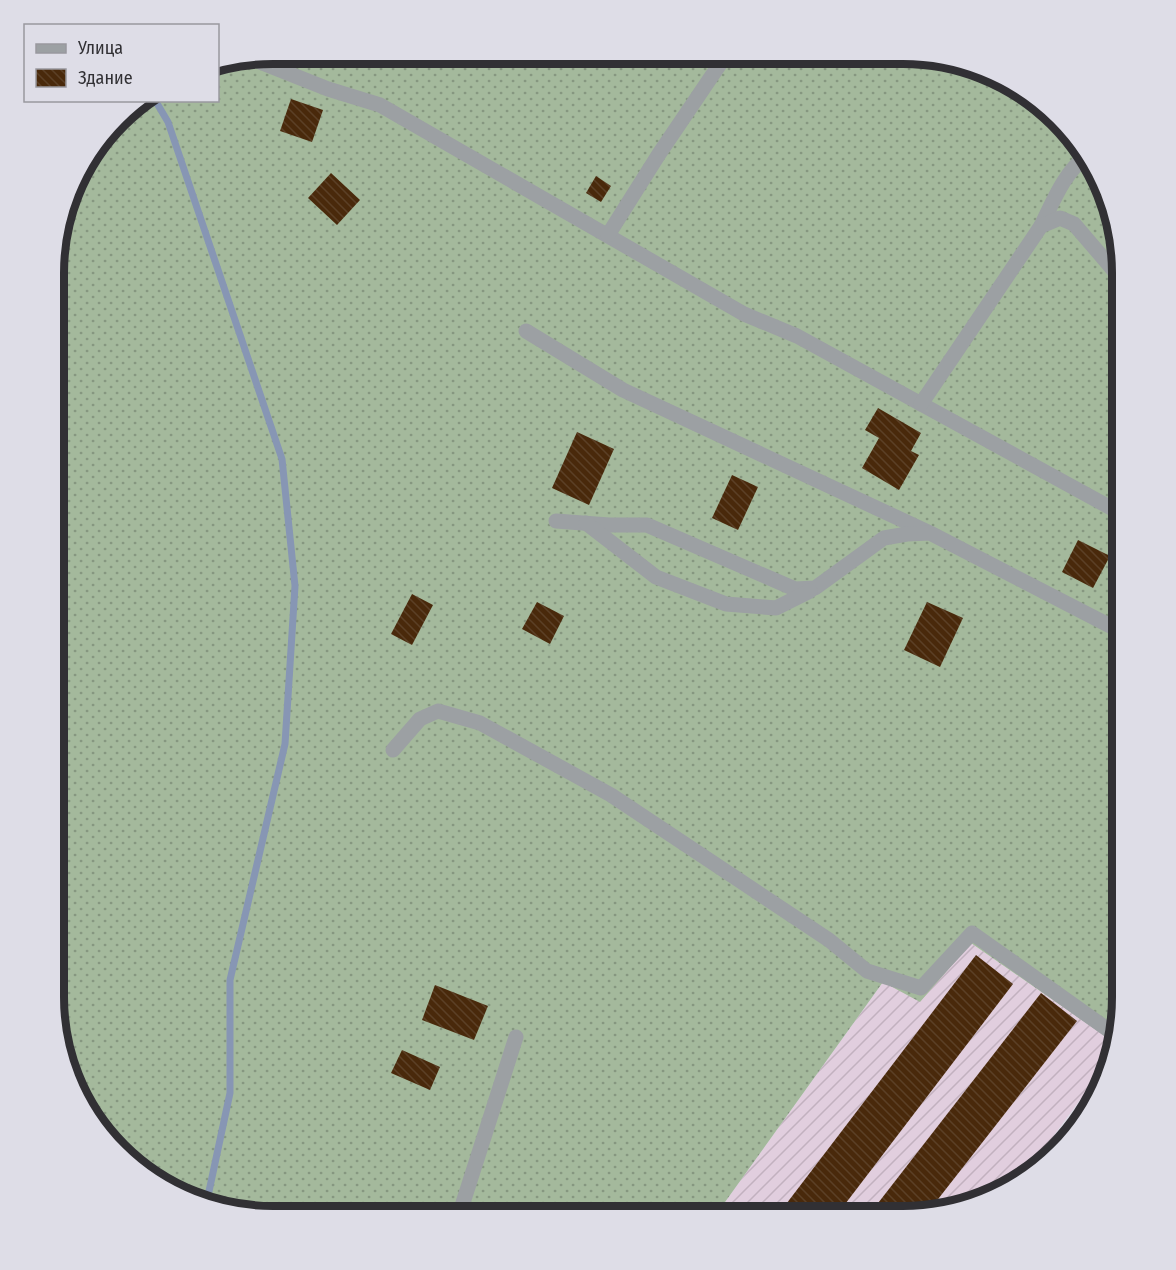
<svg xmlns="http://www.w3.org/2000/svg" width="1176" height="1270" font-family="'Fira Sans Condensed',sans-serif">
<defs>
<pattern id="industrial-furrows" width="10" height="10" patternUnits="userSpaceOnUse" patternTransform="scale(1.5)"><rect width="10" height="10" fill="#e1cede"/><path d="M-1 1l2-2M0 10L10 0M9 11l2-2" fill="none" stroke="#c2b1bf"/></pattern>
<pattern id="grass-dots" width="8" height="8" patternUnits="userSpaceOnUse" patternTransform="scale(1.5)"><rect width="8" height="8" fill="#a4b99c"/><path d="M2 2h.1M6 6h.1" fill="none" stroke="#869780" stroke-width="1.8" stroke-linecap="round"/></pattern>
<pattern id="building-back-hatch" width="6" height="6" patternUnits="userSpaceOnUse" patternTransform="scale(1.5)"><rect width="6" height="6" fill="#49290b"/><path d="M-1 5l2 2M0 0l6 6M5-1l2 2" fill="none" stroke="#5b4026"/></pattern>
</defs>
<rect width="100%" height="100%" fill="#dedde7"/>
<polygon fill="url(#industrial-furrows)" points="971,943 1112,1041 1105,1066 1021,1180 916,1216 715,1216 883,982"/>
<polygon fill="url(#grass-dots)" points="274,54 930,56 1012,84 1085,152 1122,260 1122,1010 1112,1041 971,943 920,1002 883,982 715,1216 260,1216 164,1187 91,1118 54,1010 58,231 83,164 129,108 143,101 218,100 218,63"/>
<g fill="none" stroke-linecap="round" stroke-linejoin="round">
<polyline stroke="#8796b4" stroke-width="7" points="155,100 168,122 282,459 295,586 285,744 230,980 230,1093 208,1196 206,1199"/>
</g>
<g fill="url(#building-back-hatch)">
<polygon points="291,99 323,110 312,142 280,131"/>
<polygon points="331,173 360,200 337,225 308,198"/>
<polygon points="596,176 611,186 601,202 586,193"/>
<polygon points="878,408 921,433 911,451 919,455 899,490 862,468 879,438 865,430"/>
<polygon points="577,432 614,449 589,505 552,488"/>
<polygon points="732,475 758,487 738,530 712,518"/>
<polygon points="1078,540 1110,556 1093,588 1062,572"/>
<polygon points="412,594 433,605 412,645 391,634"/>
<polygon points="537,602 564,616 550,644 522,629"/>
<polygon points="927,602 963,618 940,667 904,650"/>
<polygon points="976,955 1013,984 836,1216 777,1216"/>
<polygon points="435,985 488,1006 474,1040 422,1020"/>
<polygon points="1041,993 1077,1021 928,1212 916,1216 868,1216"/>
<polygon points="402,1050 440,1067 430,1090 391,1073"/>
</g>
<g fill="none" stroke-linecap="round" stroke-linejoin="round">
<g stroke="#9ca0a3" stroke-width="15">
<polyline points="250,58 328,89 380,105 744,314 797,336 1122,514"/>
<path d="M1041 226C1053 202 1064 172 1087 156"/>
<polyline points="608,235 659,154 726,55"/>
<polyline points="526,331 623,390 928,532"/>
<polyline points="921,404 1041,226 1060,218 1074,224 1122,280"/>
<polyline points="556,521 609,525 647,525 795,589 815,588 884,538 907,534 930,533 1122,632"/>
<polyline points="586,523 656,577 726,604 776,608 810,591"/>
<polyline points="393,750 420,719 438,711 480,723 611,795 829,940 867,971 921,988 972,933 1114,1034"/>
<polyline points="469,1216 461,1209 516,1037"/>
</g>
</g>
<path d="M0 0H1176V1270H0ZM273 64H903A209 209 0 0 1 1112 273V997A209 209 0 0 1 903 1206H273A209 209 0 0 1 64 997V273A209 209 0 0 1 273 64Z" fill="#dedde7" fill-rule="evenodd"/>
<path fill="none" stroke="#313034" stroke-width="8" d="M273 64H903A209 209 0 0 1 1112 273V997A209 209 0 0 1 903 1206H273A209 209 0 0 1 64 997V273A209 209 0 0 1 273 64Z"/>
<rect x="24" y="24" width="195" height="78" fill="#dedde7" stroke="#99989f" stroke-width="1.5"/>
<rect x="36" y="44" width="30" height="9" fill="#9ca0a3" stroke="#99989f" stroke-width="1.5"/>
<text x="78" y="54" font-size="18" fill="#313034">Улица</text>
<rect x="36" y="69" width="30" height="18" fill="url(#building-back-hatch)" stroke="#99989f" stroke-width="1.5"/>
<text x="78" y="84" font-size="18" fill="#313034">Здание</text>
</svg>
